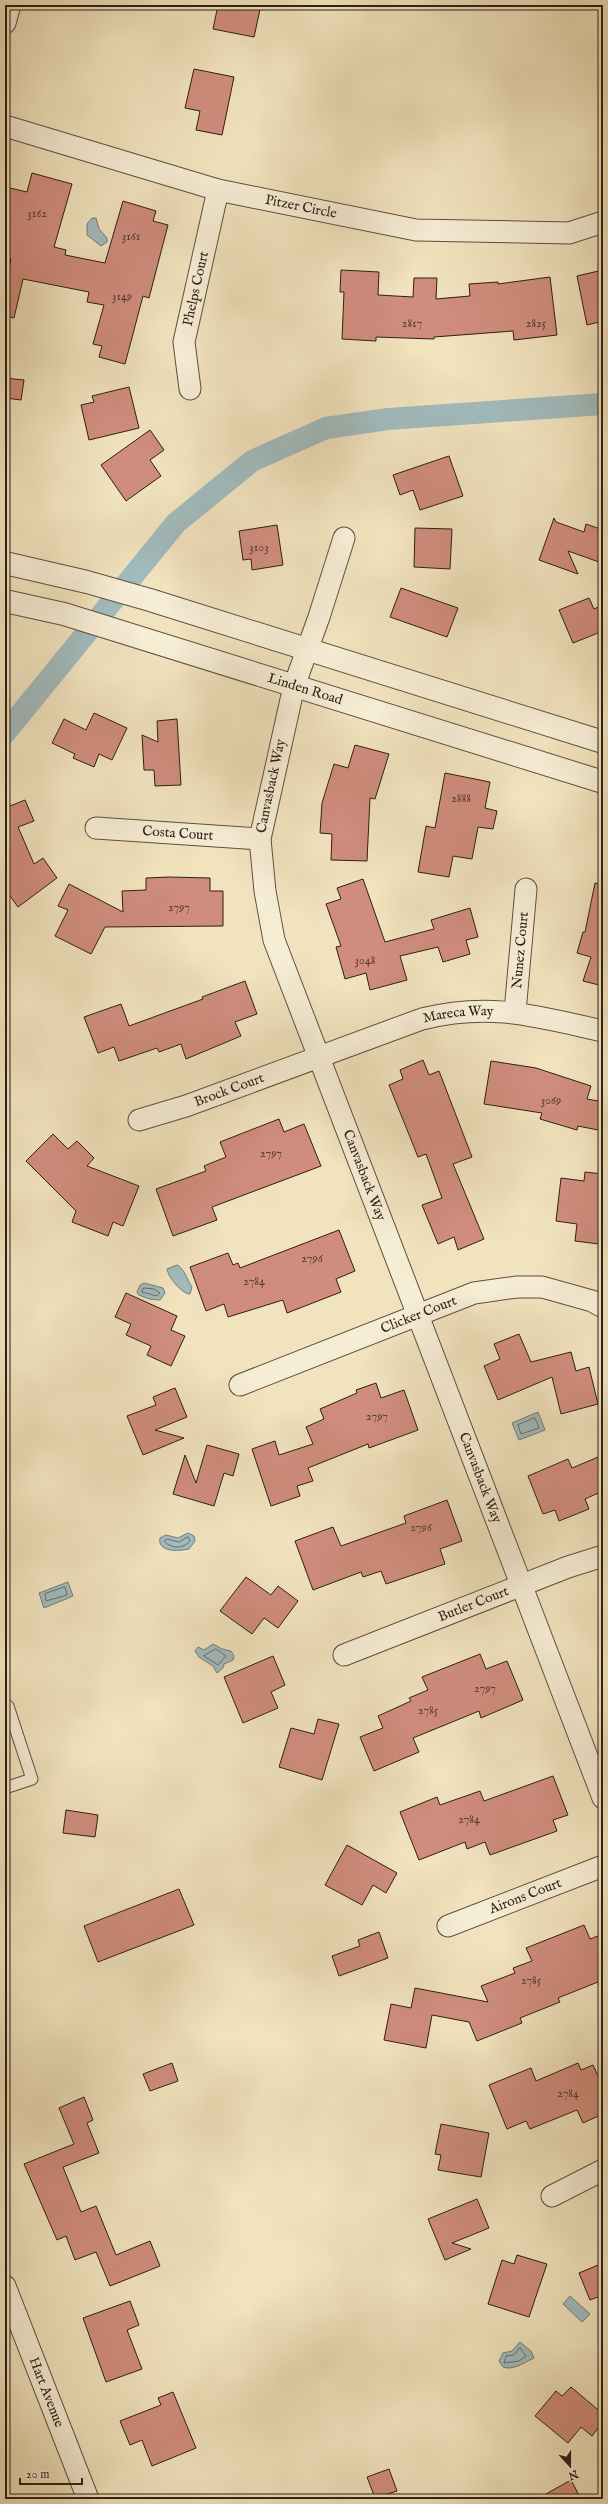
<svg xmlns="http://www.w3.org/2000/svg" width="608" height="2504" font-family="'IM FELL English',serif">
<rect width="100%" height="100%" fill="#f1e3be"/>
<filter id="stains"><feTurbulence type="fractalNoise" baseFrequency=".005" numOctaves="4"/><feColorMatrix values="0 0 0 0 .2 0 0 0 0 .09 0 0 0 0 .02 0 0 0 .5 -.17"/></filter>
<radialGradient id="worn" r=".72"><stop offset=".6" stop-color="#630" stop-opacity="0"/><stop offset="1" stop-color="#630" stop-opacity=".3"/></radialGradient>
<g fill="#a1bbbd" stroke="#737c7a">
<polygon points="92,218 96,218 99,229 107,238 107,242 101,246 87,235 87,224"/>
<path d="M177 1265C184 1268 187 1280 192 1287L190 1294C182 1294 168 1277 167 1269Z"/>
<polygon points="144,1283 163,1288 165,1293 160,1300 149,1299 139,1295 137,1292 140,1285"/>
<polygon points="538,1412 545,1430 519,1440 512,1423"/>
<path d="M188 1533 194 1536 195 1541 189 1549C180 1551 157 1553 160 1538L166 1535 178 1538Z"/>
<polygon points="68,1582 73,1596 44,1608 39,1593"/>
<polygon points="213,1644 222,1649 231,1651 234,1656 233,1660 224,1664 223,1668 217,1673 213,1666 199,1657 195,1651 198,1647 204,1650"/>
<polygon points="570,2296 590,2314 582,2322 563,2304"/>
<path d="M520 2342 531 2351 534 2358C525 2362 513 2371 503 2367L499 2361 503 2353 512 2351Z"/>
</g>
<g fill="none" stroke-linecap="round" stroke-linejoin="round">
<g stroke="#676c69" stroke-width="1">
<polygon points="144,1288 154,1289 160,1293 157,1296 142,1292"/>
<polygon points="535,1418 539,1428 521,1434 518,1425"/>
<path d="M188 1537 190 1541C183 1549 171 1549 164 1541L167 1539 179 1542Z"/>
<polygon points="65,1587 67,1595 46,1601 45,1594"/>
<polygon points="216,1649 226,1656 218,1665 204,1656"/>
<polygon points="520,2348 526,2356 519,2361 504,2363 506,2356 514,2355"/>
</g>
<polyline stroke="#a1bbbd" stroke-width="22" points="5,733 176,523 252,461 326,428 388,419 603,404"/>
</g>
<g fill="#d08d7e" stroke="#2d1e15">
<polygon points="218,5 261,5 254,37 213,29"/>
<polygon points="194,69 234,77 222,135 196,130 200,111 185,108"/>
<polygon points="32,173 72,184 54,247 66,250 65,255 105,263 123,201 156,211 153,221 168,225 149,298 143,296 125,364 99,357 102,346 93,344 104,305 87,302 89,292 23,279 14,318 5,316 5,292 11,259 5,258 5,206 10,188 27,192"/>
<polygon points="341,270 379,272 378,295 413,297 414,278 437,278 436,299 470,296 469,284 498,282 498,284 550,277 557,335 514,340 513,331 434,337 434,339 376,337 376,341 342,339 344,292 340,292"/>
<polygon points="603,270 603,321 587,325 577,276"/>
<polygon points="5,378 24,380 21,400 5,398"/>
<polygon points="129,387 139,428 89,440 81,405 94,402 92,396"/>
<polygon points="150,430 164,450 150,460 161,476 126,501 101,465"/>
<polygon points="449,456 463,496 420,510 413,490 400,495 393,475"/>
<polygon points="554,518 556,522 584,532 586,524 603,530 603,552 599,562 568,551 578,574 539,560"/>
<polygon points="277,525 283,565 252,570 251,559 243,560 239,531"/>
<polygon points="415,528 452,529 450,569 414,567"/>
<polygon points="401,588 458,608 447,637 390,617"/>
<polygon points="589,598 594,609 603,605 603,631 573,643 559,610"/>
<polygon points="94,713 127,728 112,760 99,754 94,767 73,758 75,754 52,743 64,719 86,730"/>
<polygon points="177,719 181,785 155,786 154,770 144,770 142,735 158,742 157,721"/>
<polygon points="355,745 389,754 375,799 370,798 367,861 331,860 332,834 320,833 322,803 334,764 348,768"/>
<polygon points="445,773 490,782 485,808 497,811 493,829 478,827 472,859 453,856 449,877 418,872 426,826 435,828"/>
<polygon points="5,795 10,806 25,800 34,821 18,827 34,864 43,858 57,878 18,907 5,889"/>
<polygon points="169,877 210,878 210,891 223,891 223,926 105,927 91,954 55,936 68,910 58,906 69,884 123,912 122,891 146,890 146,878"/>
<polygon points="363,879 385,942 434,929 431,920 470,908 478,937 466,940 470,954 443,962 438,947 400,956 407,980 370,990 366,973 345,979 336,947 341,946 326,904 341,899 337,888"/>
<polygon points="595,883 603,884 603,986 583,981 591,957 577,953 583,932 585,932"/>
<polygon points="245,981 257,1014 235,1022 241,1036 186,1059 181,1044 159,1052 157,1048 119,1061 114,1047 98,1053 84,1017 121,1004 129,1026 203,999 202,997"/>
<polygon points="423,1060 429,1075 439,1071 472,1157 453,1164 484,1239 458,1250 454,1237 438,1244 422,1205 442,1198 426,1154 418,1157 389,1085 403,1079 400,1070"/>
<polygon points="491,1061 536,1068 591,1086 587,1099 603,1102 603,1131 578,1126 577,1130 540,1119 542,1113 484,1104"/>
<polygon points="279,1119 284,1132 304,1124 321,1166 212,1207 217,1220 173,1236 156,1189 206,1171 204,1166 226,1157 220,1142"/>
<polygon points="53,1134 68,1149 77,1141 94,1158 87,1166 139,1186 123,1226 113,1222 108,1236 72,1222 76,1211 26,1161"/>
<polygon points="585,1172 603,1174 603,1211 599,1244 575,1241 577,1224 556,1221 561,1178 584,1181"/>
<polygon points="339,1230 355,1271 336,1279 341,1292 287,1313 283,1300 228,1317 224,1304 206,1311 190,1267 228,1253 233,1265 238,1263 240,1268"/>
<polygon points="126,1293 177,1316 171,1330 185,1336 171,1366 147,1355 151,1346 126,1335 131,1324 115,1317"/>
<polygon points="519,1334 531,1362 571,1352 576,1371 589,1367 598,1404 561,1414 552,1377 498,1400 484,1366 500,1359 494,1344"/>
<polygon points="376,1383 381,1398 404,1390 418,1430 369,1448 368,1444 308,1468 313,1481 297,1486 300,1496 271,1506 252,1449 275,1441 279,1455 313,1444 306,1427 324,1419 320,1409 357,1393 356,1390"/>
<polygon points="175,1388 187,1417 155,1430 184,1438 143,1455 127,1416 156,1405 153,1397"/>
<polygon points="207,1445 239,1454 233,1476 224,1473 214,1506 173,1494 185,1455 196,1483"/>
<polygon points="603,1455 603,1491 585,1499 589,1509 559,1521 555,1510 543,1514 528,1476 568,1459 572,1468"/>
<polygon points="447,1500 462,1541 440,1549 445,1564 386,1584 381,1571 363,1577 361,1572 313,1590 295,1541 333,1527 341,1546 406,1523 404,1516"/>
<polygon points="246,1577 271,1595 278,1586 298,1601 278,1628 264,1618 252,1634 220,1611"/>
<polygon points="480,1654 486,1669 507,1661 523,1700 481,1718 479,1711 413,1738 419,1752 374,1771 360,1737 383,1728 378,1716 411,1701 409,1698 428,1690 422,1677"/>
<polygon points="273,1656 285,1685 271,1692 278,1708 243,1723 224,1677"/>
<polygon points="318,1719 339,1724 322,1780 279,1767 291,1728 314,1734"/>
<polygon points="553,1776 568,1815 553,1820 557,1831 490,1855 485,1842 467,1849 465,1842 419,1860 400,1812 437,1797 440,1805 480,1791 484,1801"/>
<polygon points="66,1810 98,1815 95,1837 63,1833"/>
<polygon points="347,1845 397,1873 386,1893 373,1885 362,1905 325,1885"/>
<polygon points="179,1889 194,1925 98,1962 84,1926"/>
<polygon points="584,1925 590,1939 603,1934 603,1980 558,1998 560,2002 520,2018 522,2023 477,2041 469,2022 432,2015 426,2048 384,2040 391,2004 411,2008 415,1988 488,2002 481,1986 515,1973 513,1968 532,1961 526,1948"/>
<polygon points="379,1932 388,1958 339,1976 332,1956 360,1946 358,1940"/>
<polygon points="172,2063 178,2081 150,2091 143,2074"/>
<polygon points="578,2063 581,2070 593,2065 603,2087 603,2114 583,2123 577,2110 530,2129 526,2121 507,2129 489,2085 531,2068 536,2081"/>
<polygon points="84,2097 93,2120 87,2123 99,2153 63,2167 81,2212 96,2206 116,2255 150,2241 160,2266 110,2286 96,2252 75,2260 66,2236 57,2240 24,2164 74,2144 59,2108"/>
<polygon points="441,2124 489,2133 481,2177 438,2170 441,2155 435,2154"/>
<polygon points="477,2199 489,2228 452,2243 471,2249 445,2260 428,2219"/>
<polygon points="517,2255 547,2264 529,2317 488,2304 502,2260 514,2264"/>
<polygon points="603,2263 603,2295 590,2300 579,2273"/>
<polygon points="130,2301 139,2325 127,2330 142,2369 106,2382 83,2318"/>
<polygon points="571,2387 603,2414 603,2422 592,2436 581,2427 568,2443 535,2416 556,2391 562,2396"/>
<polygon points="173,2392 196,2448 152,2466 142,2440 130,2445 120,2421 161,2405 158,2398"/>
<polygon points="389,2469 397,2491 375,2498 367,2477"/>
<polygon points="571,2480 581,2499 537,2499"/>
</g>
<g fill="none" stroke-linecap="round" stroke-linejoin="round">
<g stroke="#5e4f3f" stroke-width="13">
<polyline id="service" points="5,1707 8,1706 32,1779 5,1788"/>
</g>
<g stroke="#5e4f3f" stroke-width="23">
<g id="minor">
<polyline points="5,23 10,5"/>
<path id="s1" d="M5 126 218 190 416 230 569 233 603 222"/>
<path id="s2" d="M190 389 184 342 218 190"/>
<path id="s3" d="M344 538 319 617 294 686 260 839 265 891 274 940 603 1798"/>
<path id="s4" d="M96 828 260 839"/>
<path id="s5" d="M515 1012 526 889"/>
<path id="s6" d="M139 1120 186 1106 422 1019C491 1002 535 1016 603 1031"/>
<path id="s7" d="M240 1385 474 1293 517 1287H542L592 1301 603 1307"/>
<path id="s8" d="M344 1655 568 1567 603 1556"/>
<path id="s9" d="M448 1926 603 1866"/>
<polyline points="552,2196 603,2170"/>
<path id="s10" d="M5 2286 88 2499"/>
</g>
</g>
<g stroke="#5e4f3f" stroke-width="24">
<g id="tertiary">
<polyline points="5,563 87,582 150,600 603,742"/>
<path id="s11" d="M5 601 64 614 603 782"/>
</g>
</g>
<use href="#service" stroke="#f6edd5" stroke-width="11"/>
<use href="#minor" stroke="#f6edd5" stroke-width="21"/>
<use href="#tertiary" stroke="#f6edd5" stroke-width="22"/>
</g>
<g text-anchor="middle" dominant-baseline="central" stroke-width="3" stroke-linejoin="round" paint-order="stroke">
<g font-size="12" fill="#563a2f">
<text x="37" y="213">3162</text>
<text x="131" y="236">3161</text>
<text x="122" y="296">3149</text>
<text x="412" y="323">2817</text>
<text x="536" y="323">2825</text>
<text x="259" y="547">3103</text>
<text x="461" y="798">2888</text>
<text x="179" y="907">2797</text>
<text x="365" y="960">3048</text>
<text x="551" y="1100">3069</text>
<text x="271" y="1153">2797</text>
<text x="312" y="1258">2796</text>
<text x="254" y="1281">2784</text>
<text x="377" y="1416">2797</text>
<text x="421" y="1527">2796</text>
<text x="485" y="1688">2797</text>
<text x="428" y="1710">2785</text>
<text x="469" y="1819">2784</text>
<text x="531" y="1980">2785</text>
<text x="568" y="2093">2784</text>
</g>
<g font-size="14" fill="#2d1e15" stroke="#f6edd5">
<text stroke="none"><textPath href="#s1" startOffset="307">Pitzer Circle</textPath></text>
<text stroke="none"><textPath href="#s2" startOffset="102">Phelps Court</textPath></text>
<text stroke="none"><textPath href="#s11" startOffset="313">Linden Road</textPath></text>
<text transform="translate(271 786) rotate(-78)">Canvasback Way</text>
<text stroke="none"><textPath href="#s4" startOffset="82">Costa Court</textPath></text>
<text stroke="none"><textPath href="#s5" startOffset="62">Nunez Court</textPath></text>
<text stroke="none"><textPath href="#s6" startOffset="337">Mareca Way</textPath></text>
<text stroke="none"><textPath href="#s6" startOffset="95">Brock Court</textPath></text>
<text stroke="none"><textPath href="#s3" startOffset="667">Canvasback Way</textPath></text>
<text stroke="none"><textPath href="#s7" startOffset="192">Clicker Court</textPath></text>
<text stroke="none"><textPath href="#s3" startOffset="991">Canvasback Way</textPath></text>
<text stroke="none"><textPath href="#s8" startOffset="139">Butler Court</textPath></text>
<text stroke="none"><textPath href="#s9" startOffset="83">Airons Court</textPath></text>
<text stroke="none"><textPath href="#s10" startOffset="114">Hart Avenue</textPath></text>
</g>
</g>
<rect width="608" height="2504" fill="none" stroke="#f1e3be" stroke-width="20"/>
<rect x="6" y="6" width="596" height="2492" fill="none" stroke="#2d1e15" stroke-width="2"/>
<rect x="10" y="10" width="588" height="2484" fill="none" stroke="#2d1e15"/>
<g transform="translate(570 2466) rotate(159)" stroke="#f6edd5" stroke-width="3" paint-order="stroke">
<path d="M0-3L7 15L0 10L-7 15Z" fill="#2d1e15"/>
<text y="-6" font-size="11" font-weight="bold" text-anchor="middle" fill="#2d1e15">N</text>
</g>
<path d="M20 2478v6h62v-6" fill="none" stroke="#2d1e15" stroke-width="2"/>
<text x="26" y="2478" font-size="12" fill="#2d1e15" stroke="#f6edd5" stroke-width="3" paint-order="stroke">20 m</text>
<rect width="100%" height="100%" filter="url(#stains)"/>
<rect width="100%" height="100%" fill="url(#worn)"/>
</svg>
